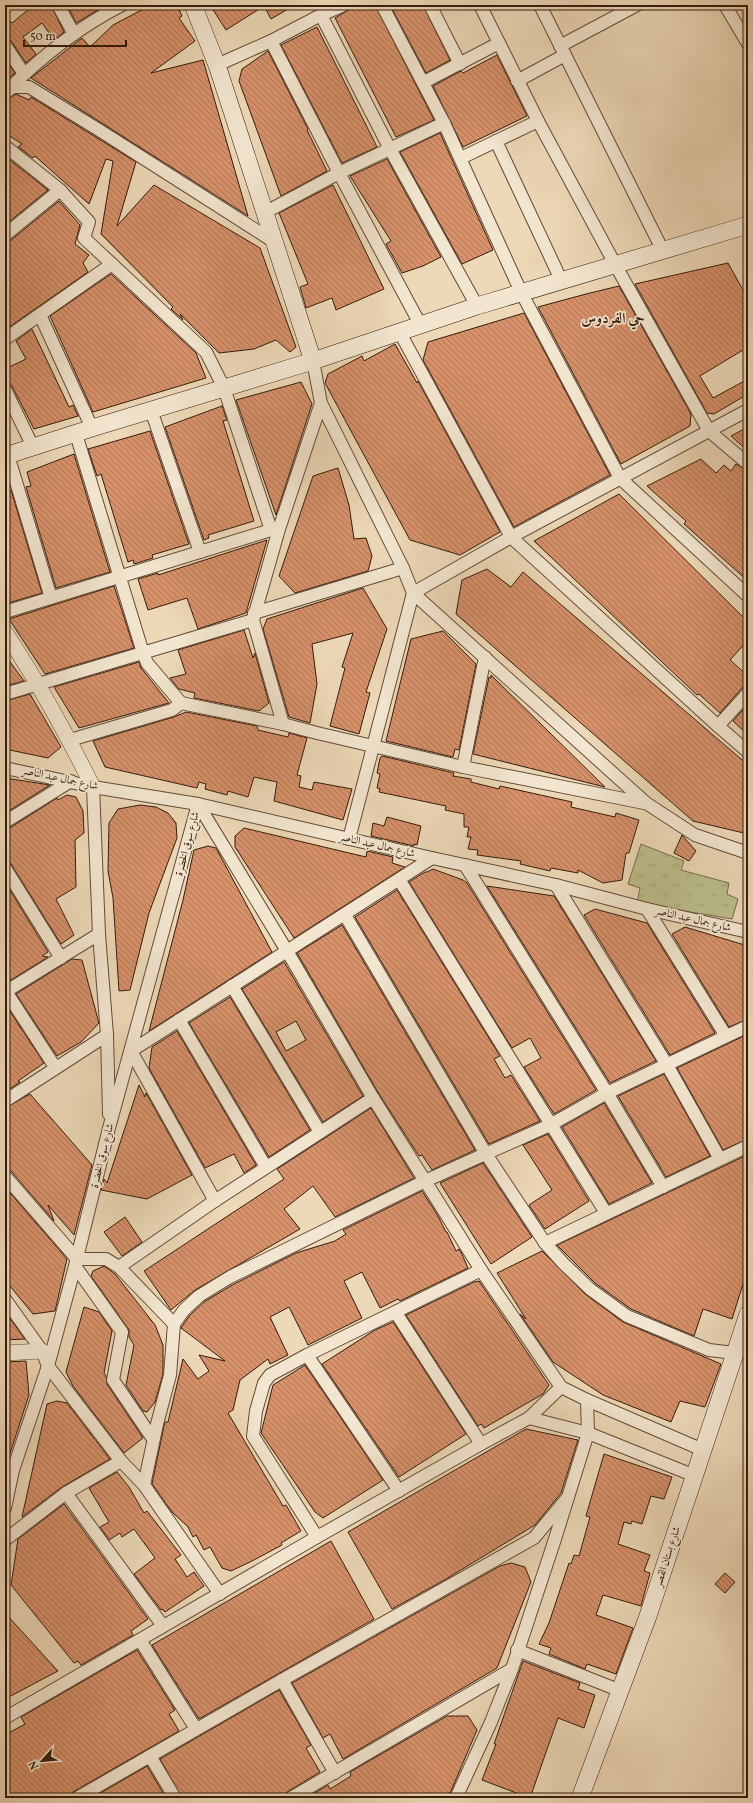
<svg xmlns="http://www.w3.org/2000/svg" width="753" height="1803" font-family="Vollkorn,Amiri,serif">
<defs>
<pattern id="grass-tufts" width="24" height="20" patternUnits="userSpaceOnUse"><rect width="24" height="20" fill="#bcbe8c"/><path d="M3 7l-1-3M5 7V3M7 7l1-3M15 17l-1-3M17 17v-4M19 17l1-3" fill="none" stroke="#a2a378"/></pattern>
<pattern id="building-back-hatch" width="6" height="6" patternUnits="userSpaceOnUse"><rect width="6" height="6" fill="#d7916b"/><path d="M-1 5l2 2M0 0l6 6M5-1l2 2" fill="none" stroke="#af7656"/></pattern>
</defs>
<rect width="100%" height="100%" fill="#edd8b7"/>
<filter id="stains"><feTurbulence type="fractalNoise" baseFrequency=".005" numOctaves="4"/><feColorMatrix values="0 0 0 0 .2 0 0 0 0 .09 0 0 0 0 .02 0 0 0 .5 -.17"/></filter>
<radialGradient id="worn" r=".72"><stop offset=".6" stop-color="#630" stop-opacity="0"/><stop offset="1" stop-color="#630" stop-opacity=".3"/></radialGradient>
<polygon fill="url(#grass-tufts)" stroke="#786c4c" points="641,844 684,861 681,870 729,883 727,894 738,899 732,919 637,903 640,888 628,884"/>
<g fill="url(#building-back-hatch)" stroke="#351b0c" fill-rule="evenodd">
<polygon points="27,5 51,5 64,32 54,40 42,23 23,37 36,54 26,63 11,41 5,38 5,16 12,23 29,9"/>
<polygon points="67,5 106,5 76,23"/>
<polygon points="151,5 177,5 182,16 179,18 195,41 151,73 203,60 248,216 31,78 82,38 90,47 113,25"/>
<polygon points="210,5 295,5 271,19 264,6 226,30"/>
<polygon points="357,5 375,5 434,120 396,137 335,18"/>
<polygon points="390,5 423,5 450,60 426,73"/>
<polygon points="317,27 377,147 342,163 281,45"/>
<polygon points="268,51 308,129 307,130 327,171 281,196 239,81 242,69"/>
<polygon points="497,55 527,116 463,147 433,86 461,71 463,73"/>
<polygon points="5,59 15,73 5,81"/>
<polygon points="16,94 29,100 31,97 136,162 117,226 154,185 260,248 296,347 290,352 276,340 254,349 219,353 180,314 183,320 171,309 173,307 101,234 113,161 106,159 89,204 35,156 33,158 18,147 22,144 5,133 5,105 8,99"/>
<polygon points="440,133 493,250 462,264 400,152"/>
<polygon points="5,156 48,190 5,225"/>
<polygon points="387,159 441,257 423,266 402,273 386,244 391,241 350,176"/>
<polygon points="333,185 384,289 336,310 332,298 306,308 300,287 308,284 279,213"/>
<polygon points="59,201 80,225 75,244 89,255 83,263 88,272 5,330 5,242 10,241"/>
<polygon points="728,263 748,299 748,347 700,376 713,398 748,379 748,394 714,414 707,413 635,284"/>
<polygon points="111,274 196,353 206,378 93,412 50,316"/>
<polygon points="619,286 691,414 690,426 621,464 538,307 586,294"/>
<polygon points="524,313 610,475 514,527 423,360 428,342"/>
<polygon points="32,329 69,407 73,405 78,416 34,429 12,386 5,382 5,369 26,359 16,341"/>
<polygon points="395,344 417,383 418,381 500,532 460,555 410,540 325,383 328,374 362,356 364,361"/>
<polygon points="301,382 312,404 276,515 236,400"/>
<polygon points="222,406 227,420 223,421 254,521 208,535 209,538 204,540 165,427"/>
<polygon points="748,427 748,454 746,453 748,451 731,436"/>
<polygon points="150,431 189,544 152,555 153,558 134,564 133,560 128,562 101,474 97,476 88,449"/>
<polygon points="74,454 110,572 56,588 26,487 31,486 27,472"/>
<polygon points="701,459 716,473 724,465 731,471 736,464 748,471 748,581 684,524 686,521 647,486"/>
<polygon points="338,468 349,505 354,539 366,538 372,556 368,571 295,593 279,576 313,476"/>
<polygon points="11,490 42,593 5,604 5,492"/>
<polygon points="619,494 748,622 748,640 730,660 748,676 748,686 742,688 720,713 699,694 697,695 534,541"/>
<polygon points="267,540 246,613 198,629 187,598 148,610 138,579 158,573 158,575"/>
<polygon points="487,569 511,587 523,572 748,765 748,834 693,821 456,614 462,580"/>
<polygon points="114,586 134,648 45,674 9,619"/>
<polygon points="363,588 387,629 366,692 370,693 359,734 330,726 345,668 342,667 353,633 312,644 317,684 310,723 289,717 263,629 267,619"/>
<polygon points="244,630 253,658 255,653 269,703 259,711 194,698 195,693 179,689 170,678 186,674 178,650"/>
<polygon points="443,631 476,664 459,750 455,749 453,757 386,741 411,639"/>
<polygon points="5,655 24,681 5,686"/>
<polygon points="139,662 141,668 169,703 79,728 54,687"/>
<polygon points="491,675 605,787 473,754 489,677 491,678"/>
<polygon points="30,694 61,747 48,758 5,749 5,701"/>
<polygon points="748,704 748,735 733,721"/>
<polygon points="186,712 257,726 258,730 288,737 289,733 307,738 297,775 301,776 299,787 312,790 314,782 352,789 343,820 274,801 277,782 254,777 248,797 228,791 227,795 205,789 206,784 199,782 197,788 105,767 93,741 174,717"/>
<polygon points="382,756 454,773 453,776 471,779 471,782 499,789 500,786 572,802 571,807 615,817 616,813 639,820 629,853 626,853 622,880 603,883 578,870 578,873 551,868 550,871 520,864 521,861 477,855 478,850 468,849 471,837 467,837 469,827 464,827 464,814 445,810 446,806 379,792 380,789 377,788 380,774 377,773 380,758"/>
<polygon points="5,778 37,783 50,785 7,812 5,808"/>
<polygon points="67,795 76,797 83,811 84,833 75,840 76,887 56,899 74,935 61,944 11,864 5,861 5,831 57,798 58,800"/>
<polygon points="140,805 156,807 168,813 176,823 177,838 149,913 130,990 119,991 113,898 108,871 109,823 118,809"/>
<polygon points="387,817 421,826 417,845 414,844 414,846 371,836 373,823 384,826"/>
<polygon points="244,828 366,857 367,851 393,857 392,863 405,867 294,938 235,847 235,836"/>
<polygon points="682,835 696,851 689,861 674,853"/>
<polygon points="208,846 216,848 272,952 149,1031 183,900 194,850"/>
<polygon points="433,869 463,880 467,883 596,1090 554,1114 524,1067 541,1058 530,1038 512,1048 409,882 425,872 427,872"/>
<polygon points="5,882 48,952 42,956 48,957 6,983"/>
<polygon points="487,886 554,896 656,1061 610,1083"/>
<polygon points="397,890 500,1056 494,1059 505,1078 511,1075 540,1121 489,1144 355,917"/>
<polygon points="595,909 647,923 715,1033 670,1055 584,915"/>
<polygon points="342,925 475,1150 432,1170 422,1155 419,1156 379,1094 297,953"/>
<polygon points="685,927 748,946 748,1019 729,1027 672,934"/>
<polygon points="72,959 82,960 99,1023 81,1042 57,1056 16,994"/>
<path d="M284 962 363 1096 323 1122 242 989ZM296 1021 306 1040 286 1051 276 1032Z"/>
<polygon points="230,997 310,1130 269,1157 189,1023"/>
<polygon points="5,1004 44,1063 18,1081 20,1082 5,1092"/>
<polygon points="177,1031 256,1165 244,1173 234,1154 205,1168 149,1068 152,1047"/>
<polygon points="748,1034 748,1139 723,1150 677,1068"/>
<polygon points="664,1074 710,1156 666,1177 618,1096"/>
<polygon points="139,1085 145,1097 146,1093 192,1175 147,1199 101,1190 104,1179 107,1183"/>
<polygon points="30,1094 92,1165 74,1235 48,1205 54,1221 11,1171 5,1169 5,1108"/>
<polygon points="604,1103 652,1183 609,1204 562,1127"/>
<polygon points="371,1108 414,1178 335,1217 313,1186 284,1209 300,1229 195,1290 171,1310 144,1271 284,1179 277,1169"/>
<polygon points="548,1134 589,1201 545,1229 529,1205 552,1190 523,1145"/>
<polygon points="745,1156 748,1159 748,1268 732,1319 703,1309 694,1336 631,1309 595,1283 557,1245"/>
<polygon points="483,1163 532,1237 491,1264 440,1183"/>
<polygon points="5,1187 67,1259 55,1311 33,1314 5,1280"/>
<polygon points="422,1191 438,1216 446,1232 447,1232 456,1251 459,1249 461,1252 468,1268 400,1301 398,1299 380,1308 362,1272 344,1281 362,1318 308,1345 289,1307 270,1317 288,1355 270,1364 268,1359 240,1380 233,1410 228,1413 283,1506 286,1505 301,1531 281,1543 282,1545 252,1561 231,1571 222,1568 210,1547 204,1550 196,1535 193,1537 188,1527 172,1512 152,1484 164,1426 165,1422 168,1422 183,1359 198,1379 209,1371 199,1355 225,1361 181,1328 183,1325 190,1315 204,1302 234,1284 296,1253 335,1241 346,1234 343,1230"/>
<polygon points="125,1217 142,1242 122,1256 104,1232"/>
<polygon points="542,1251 585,1294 623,1322 721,1364 705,1407 680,1401 671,1422 603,1395 553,1362 520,1314 526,1319 497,1273"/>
<polygon points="104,1266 115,1274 155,1325 163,1345 163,1374 155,1402 147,1412 143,1411 126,1385 134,1345 129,1337 129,1330 91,1276 93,1271"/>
<polygon points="479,1281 549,1385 543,1394 484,1428 481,1424 478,1426 406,1315 474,1282"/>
<polygon points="84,1307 99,1312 112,1331 104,1373 106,1376 107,1384 143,1438 124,1453 73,1386 66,1372"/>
<polygon points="5,1312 25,1339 5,1340"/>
<polygon points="393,1322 466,1434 399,1477 322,1364 375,1330"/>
<polygon points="26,1361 29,1395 5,1469 5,1362"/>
<polygon points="305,1365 383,1480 323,1518 315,1512 261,1433 273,1385"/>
<polygon points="57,1401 67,1403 110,1459 62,1487 22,1517 47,1404"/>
<polygon points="526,1429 578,1440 561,1493 535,1525 446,1579 392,1609 348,1532"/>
<polygon points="604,1454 672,1477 664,1499 651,1496 642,1524 632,1521 631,1524 624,1522 618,1544 650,1555 644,1571 650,1573 641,1606 603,1595 596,1615 633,1628 616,1674 587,1664 585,1669 549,1654 551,1648 539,1644 549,1623 569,1563 571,1564 574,1555 579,1556 590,1517 586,1516"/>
<polygon points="117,1472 129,1487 144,1513 147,1511 181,1555 175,1559 187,1577 194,1572 204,1586 165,1612 162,1609 161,1610 134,1574 155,1558 134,1529 122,1537 120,1533 109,1540 100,1527 109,1522 89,1488"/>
<polygon points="64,1504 148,1619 131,1631 133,1635 81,1665 78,1661 74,1663 11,1585 18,1539"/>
<polygon points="331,1541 374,1619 199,1719 152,1645"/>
<polygon points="511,1563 525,1567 531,1582 497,1668 343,1759 330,1734 323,1738 292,1683 500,1566"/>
<polygon points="725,1573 735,1582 725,1593 715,1584"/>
<polygon points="5,1613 58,1671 5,1699"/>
<polygon points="137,1650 175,1710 169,1714 179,1731 73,1792 70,1798 5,1798 5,1735 25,1724 21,1717"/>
<polygon points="523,1661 580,1683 578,1689 595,1695 584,1728 558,1718 530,1798 517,1798 519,1794 482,1780 496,1744 494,1744"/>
<polygon points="279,1690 311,1745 306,1748 320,1772 287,1792 284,1798 182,1798 160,1759"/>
<polygon points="447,1716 468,1716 477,1730 448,1798 306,1798 328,1785 330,1789 351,1776 350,1772"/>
<polygon points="147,1766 166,1798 92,1798"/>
</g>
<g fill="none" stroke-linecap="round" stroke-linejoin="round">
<g stroke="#634a37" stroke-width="14">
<g id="minor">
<polyline points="58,5 74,34"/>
<polyline points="382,5 444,123 521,292 620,478 748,596"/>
<polyline points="430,5 460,64"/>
<polyline points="480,5 538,121 616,266 709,431 748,464"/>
<polyline points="540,5 663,251"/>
<polyline points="725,5 748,44"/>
<polyline points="321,15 390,149 477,306"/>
<polyline points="271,41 339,173 420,324"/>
<polyline points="5,45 24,74"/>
<polyline points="560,46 637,5"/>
<polyline points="217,65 271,41 321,15 344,5"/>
<polyline points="517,81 565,55"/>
<polyline points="424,82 499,43"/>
<path d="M8 90C42 56 79 27 122 5"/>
<polyline points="5,93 13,87 29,87 99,130 276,243"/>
<polyline points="496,141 562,282"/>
<polyline points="5,146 60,190 89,222 84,238 206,352 224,388 271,530"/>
<polyline points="461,158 538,121"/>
<polyline points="266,212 339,173 444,123"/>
<polyline points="5,235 60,190"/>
<polyline points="40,315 92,428"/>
<polyline points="399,331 511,537 718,726 748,752"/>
<polyline points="5,339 112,264"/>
<polyline points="313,361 321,403 403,568 413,593 646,803 695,835 748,853"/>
<polyline points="5,389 33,447"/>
<polyline points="151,410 200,552"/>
<polyline points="76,434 143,653 147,663 181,703"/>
<polyline points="8,455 51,598"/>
<polyline points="5,612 271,530 277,529"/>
<polyline points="254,613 403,568"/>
<polyline points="5,694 253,620"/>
<polyline points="283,724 253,620 279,529 321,403"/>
<polyline points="718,726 748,693"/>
<polyline points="70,740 172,710 181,703 283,724 317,733 463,767 644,803"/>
<polyline points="463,767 485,657"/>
<polyline points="5,768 93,787 198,804 432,858 556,885 647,909 748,932"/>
<polyline points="93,787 99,934 107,1035 109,1114"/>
<polyline points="198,804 287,951 373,1098 481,1270 561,1387 587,1400 703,1450"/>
<polyline points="5,822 71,781"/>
<polyline points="349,839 413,593 511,537 748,410"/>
<polyline points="465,865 607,1093 663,1187"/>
<polyline points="5,868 61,958"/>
<polyline points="400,881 606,1213"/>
<polyline points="556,885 667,1065 720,1159"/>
<polyline points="647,909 726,1036"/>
<polyline points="345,915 486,1154 545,1243 563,1263 590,1289 627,1316 709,1350 735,1353"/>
<polyline points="232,986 320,1132"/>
<polyline points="5,990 55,1067"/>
<polyline points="5,992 99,934"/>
<polyline points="179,1020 266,1167"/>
<polyline points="5,1101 107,1035"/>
<polyline points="5,1176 77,1259 106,1259 119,1267 213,1202 373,1098"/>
<polyline points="215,1201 131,1051 432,858"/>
<polyline points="545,1243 748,1146"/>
<polyline points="75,1266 122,1332 113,1380 153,1439"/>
<polyline points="119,1267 174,1324"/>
<polyline points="5,1299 42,1351 48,1366 121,1461 144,1485 220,1594"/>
<polyline points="396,1313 481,1444"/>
<polyline points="307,1355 399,1491"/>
<polyline points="529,1418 588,1433 695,1476"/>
<polyline points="144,1485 157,1424 170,1375 174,1324 184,1310 199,1296 230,1277 425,1181 550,1125 607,1093 748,1026"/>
<polyline points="66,1493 163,1626"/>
<polyline points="5,1508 13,1470 48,1366 75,1266 109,1128 198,804"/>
<polyline points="317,1537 253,1436 256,1411 264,1383 270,1375 307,1355 481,1270"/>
<polyline points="5,1540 66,1493 121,1461"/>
<polyline points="140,1640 196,1729"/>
<polyline points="517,1650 621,1691"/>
<polyline points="282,1680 335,1773"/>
<polyline points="5,1718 317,1537 481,1444 529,1418 561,1387"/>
<polyline points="150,1756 175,1798"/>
<polyline points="77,1798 282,1680 534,1538 568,1497"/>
<polyline points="291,1798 512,1669"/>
<polyline points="456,1798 491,1722 512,1669 555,1539 588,1433 587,1400"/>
</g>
</g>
<g stroke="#634a37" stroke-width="16">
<g id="tertiary">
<path d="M5 632C38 682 66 733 93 787"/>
<polyline points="5,1353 42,1351"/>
</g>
</g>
<g stroke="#351b0c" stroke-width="18">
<g id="secondary">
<polyline points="193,5 217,65 313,361"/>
<polyline points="5,456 92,428 313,361 477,306 748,225"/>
<polyline points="580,1798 648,1616 748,1314"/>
</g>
</g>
<use href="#minor" stroke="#f3e6d0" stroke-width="12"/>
<use href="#tertiary" stroke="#f3e6d0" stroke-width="15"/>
<use href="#secondary" stroke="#f3e6d0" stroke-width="17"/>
</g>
<g text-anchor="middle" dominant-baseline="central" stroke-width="3.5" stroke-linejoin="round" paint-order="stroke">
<g font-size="11" fill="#351b0c" stroke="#f3e6d0">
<text transform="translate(60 779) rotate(12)">شارع جمال عبد الناصر</text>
<text transform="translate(188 844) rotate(-75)">شارع سوق الخضرة</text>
<text transform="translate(377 846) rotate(13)">شارع جمال عبد الناصر</text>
<text transform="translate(693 920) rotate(13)">شارع جمال عبد الناصر</text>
<text transform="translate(103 1156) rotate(-76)">شارع سوق الخضرة</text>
<text transform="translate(668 1557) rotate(-72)">شارع بستان القصر</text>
</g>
<g font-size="15" font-weight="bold" fill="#351b0c" stroke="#f3e6d0">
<text x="613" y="319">حي الفردوس</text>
</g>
</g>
<rect width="753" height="1803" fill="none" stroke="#edd8b7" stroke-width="20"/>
<rect x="6" y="6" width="741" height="1791" fill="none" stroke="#351b0c" stroke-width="2"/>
<rect x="10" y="10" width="733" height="1783" fill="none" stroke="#351b0c"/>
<g transform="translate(42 1761) rotate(243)" stroke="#f3e6d0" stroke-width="3" paint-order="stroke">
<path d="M0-3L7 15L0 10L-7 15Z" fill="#351b0c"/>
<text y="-6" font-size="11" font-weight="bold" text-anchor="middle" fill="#351b0c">N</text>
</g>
<path d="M24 40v6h102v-6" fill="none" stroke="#351b0c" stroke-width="2"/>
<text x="30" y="40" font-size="12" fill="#351b0c" stroke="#f3e6d0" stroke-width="3" paint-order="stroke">50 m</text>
<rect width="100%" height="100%" filter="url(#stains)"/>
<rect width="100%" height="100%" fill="url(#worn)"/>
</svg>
